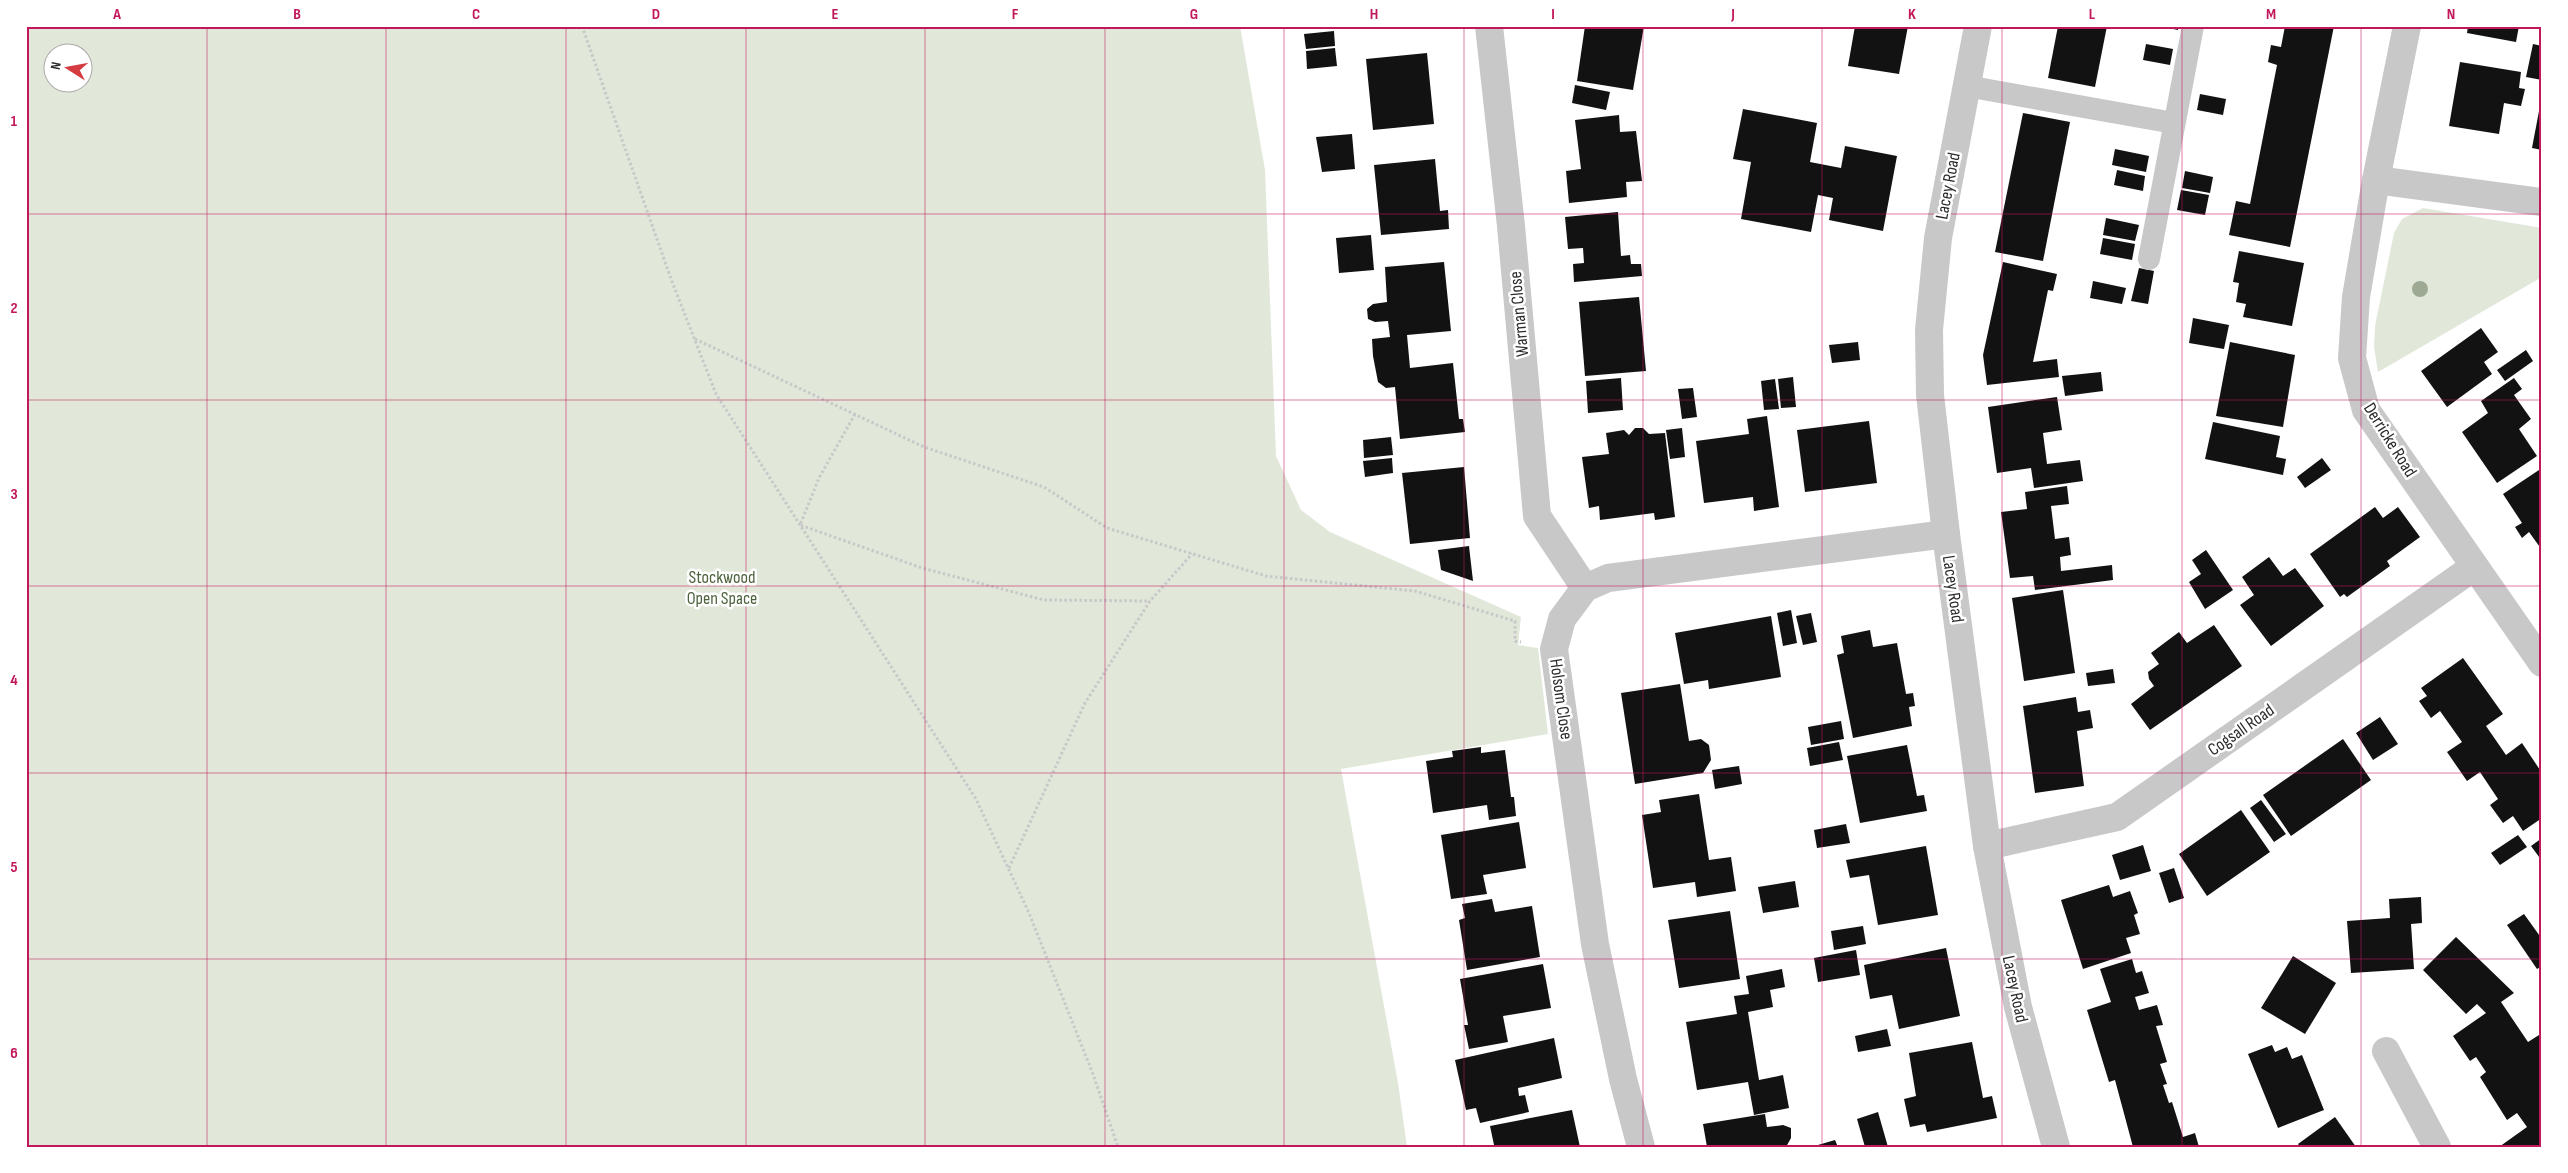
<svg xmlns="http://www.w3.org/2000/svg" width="2568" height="1173" font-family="'Sofia Sans Condensed',sans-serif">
<rect width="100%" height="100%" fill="#fff"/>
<g fill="#e1e8da" fill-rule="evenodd">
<path d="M26 26H1240L1265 170 1276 456 1301 510 1330 532 1521 617 1518 645 1538 648 1548 734 1341 769 1398 1083 1407 1147H26ZM82 52V82H52V52Z"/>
<polygon points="2423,208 2542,228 2542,277 2378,372 2374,347 2375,326 2394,233 2402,219"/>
</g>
<g fill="#121212">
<polygon points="1362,26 1379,26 1379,28 1362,29"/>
<polygon points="1585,26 1644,26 1633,90 1577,81"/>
<polygon points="1855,26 1908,26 1899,74 1848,66"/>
<polygon points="2058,26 2107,26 2095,87 2048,78"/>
<polygon points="2159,26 2178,26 2178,30"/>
<polygon points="2285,26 2334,26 2290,247 2229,235 2236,201 2250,204 2277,65 2268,62 2271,45 2281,47"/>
<polygon points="2468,26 2519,26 2516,42 2467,33"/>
<polygon points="1334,31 1335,46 1306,49 1304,34"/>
<polygon points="2146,44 2173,49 2170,65 2143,60"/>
<polygon points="2533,44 2542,46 2542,80 2526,77"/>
<polygon points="1335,48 1337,66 1307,69 1306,51"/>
<polygon points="1427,53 1434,124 1373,130 1366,59"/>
<polygon points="2460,62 2521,72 2519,88 2525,89 2521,106 2504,103 2499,134 2449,126"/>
<polygon points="1575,85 1610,92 1606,110 1572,103"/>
<polygon points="2200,94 2226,99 2223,115 2197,110"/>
<polygon points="1743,109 1817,123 1810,162 1841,168 1845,146 1897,156 1883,231 1829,220 1833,198 1818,195 1811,232 1741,219 1751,162 1733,159"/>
<polygon points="2539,111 2542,112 2542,150 2532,148"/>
<polygon points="2023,113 2070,122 2043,261 1995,252"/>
<polygon points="1619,115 1620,132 1636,131 1642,181 1626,182 1627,197 1569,203 1566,171 1581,169 1575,120"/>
<polygon points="1352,134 1355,169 1322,172 1316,137"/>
<polygon points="2115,149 2149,156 2146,172 2112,165"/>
<polygon points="1435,159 1440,211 1448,210 1449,229 1381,235 1374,165"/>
<polygon points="2117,170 2145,176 2143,191 2114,185"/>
<polygon points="2185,171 2213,177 2210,193 2182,188"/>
<polygon points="2181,190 2209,195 2205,215 2177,210"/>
<polygon points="1618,212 1621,256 1630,255 1631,264 1641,264 1642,276 1574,282 1573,264 1584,263 1583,248 1568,249 1565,217"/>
<polygon points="2106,218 2139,225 2135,241 2103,235"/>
<polygon points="1371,235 1374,270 1339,273 1336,238"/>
<polygon points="2103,238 2135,244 2132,260 2100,254"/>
<polygon points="2239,251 2304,263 2292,326 2243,317 2246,304 2236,302 2239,283 2233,282"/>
<polygon points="1444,262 1451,331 1407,335 1410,368 1453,363 1459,419 1463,419 1465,432 1400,439 1395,387 1386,388 1378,382 1373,356 1372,339 1390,337 1388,321 1375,322 1368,319 1367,309 1373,304 1387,302 1385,267"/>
<polygon points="2003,262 2057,274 2053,291 2048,290 2033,362 2057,359 2059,377 1987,385 1983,355"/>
<polygon points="2139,268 2154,271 2148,304 2131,301"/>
<polygon points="2093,281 2126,288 2122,304 2090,298"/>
<polygon points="1639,297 1646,371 1585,376 1579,302"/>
<polygon points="2193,318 2229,325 2224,349 2189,343"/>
<polygon points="2481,328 2498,352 2484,362 2492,374 2447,407 2421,371"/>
<polygon points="1858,342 1860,360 1832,363 1829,345"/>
<polygon points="2230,342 2295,355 2283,427 2216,416"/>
<polygon points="2526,350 2533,361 2505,381 2497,370"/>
<polygon points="2101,372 2103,391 2065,396 2062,376"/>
<polygon points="1793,377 1796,407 1781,408 1778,379"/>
<polygon points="1621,378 1623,410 1588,413 1586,381"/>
<polygon points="2514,378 2522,389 2514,395 2531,419 2519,429 2537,456 2497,483 2462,432 2488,413 2481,401"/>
<polygon points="1775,379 1779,409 1764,410 1761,381"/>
<polygon points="1693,388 1697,417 1682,419 1678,389"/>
<polygon points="2057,397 2062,430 2043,433 2047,464 2080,460 2083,481 2034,488 2031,468 1997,473 1988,407"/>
<polygon points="1767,416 1779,507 1754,511 1753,497 1704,503 1696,441 1749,434 1747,419"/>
<polygon points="1869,421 1877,483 1805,492 1797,430"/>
<polygon points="2213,422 2280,436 2276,457 2286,459 2283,475 2205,459"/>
<polygon points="1635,428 1643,428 1649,434 1665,433 1675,517 1655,520 1654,513 1600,520 1599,506 1589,508 1582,457 1609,454 1606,433 1624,430 1629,435"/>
<polygon points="1682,428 1685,457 1670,459 1666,430"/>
<polygon points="1391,437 1393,455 1364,458 1363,440"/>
<polygon points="1392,458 1393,473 1365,477 1363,461"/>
<polygon points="2322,458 2331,470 2305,488 2297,477"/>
<polygon points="1464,467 1470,538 1410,544 1402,473"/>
<polygon points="2542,468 2542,550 2529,532 2522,538 2515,527 2522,523 2503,494"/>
<polygon points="2067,486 2069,504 2051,506 2055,539 2069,537 2071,555 2060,557 2061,571 2112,565 2113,580 2035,590 2033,576 2010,578 2001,512 2027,509 2025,492"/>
<polygon points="2375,507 2383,518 2398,507 2420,537 2387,561 2390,566 2347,597 2344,594 2340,597 2310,554"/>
<polygon points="1469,546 1473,581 1441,570 1438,550"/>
<polygon points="2206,550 2233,590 2205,609 2189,582 2201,574 2192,560"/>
<polygon points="2269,557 2283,576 2295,568 2324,606 2271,646 2240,605 2254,595 2242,577"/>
<polygon points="2063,590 2075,673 2024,681 2012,598"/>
<polygon points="1791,610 1797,643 1783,646 1777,613"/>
<polygon points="1811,613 1817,642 1803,645 1796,616"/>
<polygon points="1771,616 1781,677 1709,689 1708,680 1684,684 1675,633"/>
<polygon points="2214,625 2242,666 2150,730 2131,704 2154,686 2149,679 2148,672 2159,664 2151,653 2179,632 2187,643"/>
<polygon points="1870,630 1873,647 1897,643 1906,694 1913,693 1915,706 1909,707 1912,726 1853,738 1837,655 1844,653 1841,636"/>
<polygon points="2463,658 2503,714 2486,726 2495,739 2506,755 2522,743 2542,773 2542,818 2523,831 2513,816 2503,823 2490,805 2498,799 2480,772 2467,781 2447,752 2462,742 2440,711 2431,718 2419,701 2427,696 2421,688"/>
<polygon points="2113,669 2115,683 2088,686 2086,673"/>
<polygon points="1680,684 1689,741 1701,739 1709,745 1711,760 1703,773 1635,784 1621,693"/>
<polygon points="2076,697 2078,712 2090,710 2093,728 2077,731 2084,786 2035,793 2023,706"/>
<polygon points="2380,717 2398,744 2373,760 2356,733"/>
<polygon points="1841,721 1844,739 1811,745 1808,727"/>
<polygon points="2343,739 2371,780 2291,836 2263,795"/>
<polygon points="1839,742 1843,760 1810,766 1807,748"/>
<polygon points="1907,745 1917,796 1924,795 1927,811 1860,823 1847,756"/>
<polygon points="1481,747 1481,753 1505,750 1511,797 1514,797 1516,816 1489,820 1487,805 1433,813 1426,761 1453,757 1452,751"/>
<polygon points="1739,766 1742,784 1715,789 1712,770"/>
<polygon points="1699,794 1709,860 1731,857 1736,891 1697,897 1695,882 1653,888 1642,815 1661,812 1659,800"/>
<polygon points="2261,800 2286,834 2274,842 2250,808"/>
<polygon points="2241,810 2270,852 2207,896 2179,854"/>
<polygon points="1519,822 1526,868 1483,875 1487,894 1451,899 1441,835"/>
<polygon points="1846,824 1850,843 1817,848 1814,830"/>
<polygon points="2518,835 2527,847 2500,865 2491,853"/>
<polygon points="2542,838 2542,861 2531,846"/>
<polygon points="2143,845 2151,871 2120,880 2112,855"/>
<polygon points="1926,846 1938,915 1878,925 1869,875 1850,878 1846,860"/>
<polygon points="2174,868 2184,898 2169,903 2159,873"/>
<polygon points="1795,881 1799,907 1763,913 1758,887"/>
<polygon points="2109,885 2113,897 2130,891 2138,913 2134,915 2140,934 2126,938 2131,953 2083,969 2061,900"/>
<polygon points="2421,897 2422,923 2411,924 2414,969 2351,973 2347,921 2390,918 2389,899"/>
<polygon points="1492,899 1495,912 1532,906 1540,957 1467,970 1459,920 1465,918 1462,904"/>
<polygon points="1730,911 1740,979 1679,988 1668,920"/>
<polygon points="2524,914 2542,939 2542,966 2537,969 2507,925"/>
<polygon points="1863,926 1866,944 1834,950 1831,931"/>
<polygon points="2456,937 2514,993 2501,1002 2528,1042 2539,1035 2542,1039 2542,1147 2499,1147 2527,1127 2517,1113 2507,1120 2480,1077 2486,1072 2476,1057 2470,1061 2453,1036 2486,1013 2477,1004 2466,1014 2423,970"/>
<polygon points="1946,948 1960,1016 1899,1029 1892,995 1870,999 1864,965"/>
<polygon points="1856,950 1860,975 1818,982 1814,958"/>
<polygon points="2293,956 2336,983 2305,1034 2261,1008"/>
<polygon points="2132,959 2136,973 2142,971 2149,993 2135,997 2139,1010 2157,1005 2163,1025 2156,1026 2167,1062 2160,1064 2167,1084 2163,1085 2169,1103 2172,1102 2183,1137 2195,1133 2199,1147 2133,1147 2115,1080 2109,1082 2087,1010 2111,1002 2100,969"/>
<polygon points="1543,964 1551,1008 1503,1016 1508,1042 1469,1049 1464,1025 1468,1025 1460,979"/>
<polygon points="1782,969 1785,987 1770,990 1773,1007 1748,1012 1759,1080 1783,1075 1789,1108 1754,1115 1748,1082 1697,1090 1686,1022 1737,1014 1734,996 1749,994 1746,976"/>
<polygon points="1887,1029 1891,1046 1858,1052 1855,1036"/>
<polygon points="1554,1038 1562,1078 1518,1088 1519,1096 1525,1095 1529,1112 1480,1123 1476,1108 1466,1110 1455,1060"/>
<polygon points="1972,1042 1983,1098 1992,1096 1997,1118 1927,1132 1925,1124 1910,1127 1904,1099 1916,1096 1909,1053"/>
<polygon points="2272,1045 2275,1052 2287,1047 2292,1059 2302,1055 2324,1110 2278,1128 2248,1054"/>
<polygon points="1572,1110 1580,1147 1490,1147 1494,1145 1490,1126"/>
<polygon points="1878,1112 1888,1147 1865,1147 1857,1119"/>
<polygon points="1765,1114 1767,1127 1783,1125 1791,1128 1791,1138 1786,1147 1707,1147 1703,1124"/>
<polygon points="2335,1117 2356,1147 2300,1147 2298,1144"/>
<polygon points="1835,1140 1838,1147 1818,1147 1818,1145"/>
</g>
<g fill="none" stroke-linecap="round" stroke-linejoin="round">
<g stroke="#c8c8c8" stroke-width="3" stroke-dasharray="2.5 2.5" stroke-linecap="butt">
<polyline points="582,26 671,279 716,394 976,799 1029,913 1093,1074 1118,1147"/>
<polyline points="695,339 924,447 1044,487 1107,528 1266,576 1415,591 1515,621 1515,641 1521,642"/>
<polyline points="855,414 819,478 800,525 922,568 1044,600 1150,601"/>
<polyline points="1009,868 1085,703 1150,601 1192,554"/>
</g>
<g stroke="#c8c8c8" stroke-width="22">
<polyline points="1966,86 2174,123"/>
<polyline points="2149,259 2193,26"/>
</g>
<g stroke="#c8c8c8" stroke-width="28">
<polyline points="1489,26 1511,226 1537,516 1585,588"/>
<polyline points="1978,26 1938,238 1929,330 1930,395 1946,534 1987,846 2018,1007 2056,1147"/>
<polyline points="2407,26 2376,180 2356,297 2352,358 2366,410 2542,663"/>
<polyline points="2376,180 2542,202"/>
<polyline points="1987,846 2117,817 2474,567"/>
<polyline points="2386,1051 2437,1147"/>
<polyline points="1641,1147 1623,1079 1595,944 1554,649 1562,619 1585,588 1608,578 1946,534"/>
</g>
</g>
<circle fill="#9ea994" cx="2420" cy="289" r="8"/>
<path fill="none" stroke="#c2185b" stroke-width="1" stroke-opacity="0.55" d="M207 26V1147M386 26V1147M566 26V1147M746 26V1147M925 26V1147M1105 26V1147M1284 26V1147M1464 26V1147M1643 26V1147M1822 26V1147M2002 26V1147M2182 26V1147M2361 26V1147M26 214H2542M26 400H2542M26 586H2542M26 773H2542M26 959H2542"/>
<g text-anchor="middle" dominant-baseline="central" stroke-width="5" stroke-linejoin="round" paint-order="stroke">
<g font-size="18" fill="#2b2b2b" stroke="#fff">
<text transform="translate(1948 186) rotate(-79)">Lacey Road</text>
<text transform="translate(1519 314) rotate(-95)">Warman Close</text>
<text transform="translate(2390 440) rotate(58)">Derricke Road</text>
<text transform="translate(1953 589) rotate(82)">Lacey Road</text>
<text transform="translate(1561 699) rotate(82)">Holsom Close</text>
<text transform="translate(2241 730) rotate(-35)">Cogsall Road</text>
<text transform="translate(2015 989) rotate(78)">Lacey Road</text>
</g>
<g font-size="18" fill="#4e623d" stroke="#fff">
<text x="722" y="577">Stockwood<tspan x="722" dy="21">Open Space</tspan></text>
</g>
</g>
<rect width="2568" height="1173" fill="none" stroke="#ffffff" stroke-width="55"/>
<g transform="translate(68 68) rotate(281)"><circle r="24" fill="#ffffff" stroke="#aaaaaa"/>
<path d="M0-4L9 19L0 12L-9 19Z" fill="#d43c42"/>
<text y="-8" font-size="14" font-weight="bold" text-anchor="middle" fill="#2b2b2b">N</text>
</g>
<rect x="28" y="28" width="2512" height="1118" fill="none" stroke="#c2185b" stroke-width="2"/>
<g font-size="16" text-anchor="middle" font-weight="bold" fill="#c2185b">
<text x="117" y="19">A</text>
<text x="297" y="19">B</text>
<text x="476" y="19">C</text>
<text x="656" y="19">D</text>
<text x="835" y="19">E</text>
<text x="1015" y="19">F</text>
<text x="1194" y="19">G</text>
<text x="1374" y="19">H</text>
<text x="1553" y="19">I</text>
<text x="1733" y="19">J</text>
<text x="1912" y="19">K</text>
<text x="2092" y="19">L</text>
<text x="2271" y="19">M</text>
<text x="2451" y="19">N</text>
<text x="14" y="126">1</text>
<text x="14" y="313">2</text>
<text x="14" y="499">3</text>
<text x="14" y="685">4</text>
<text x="14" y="872">5</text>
<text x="14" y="1058">6</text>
</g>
</svg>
